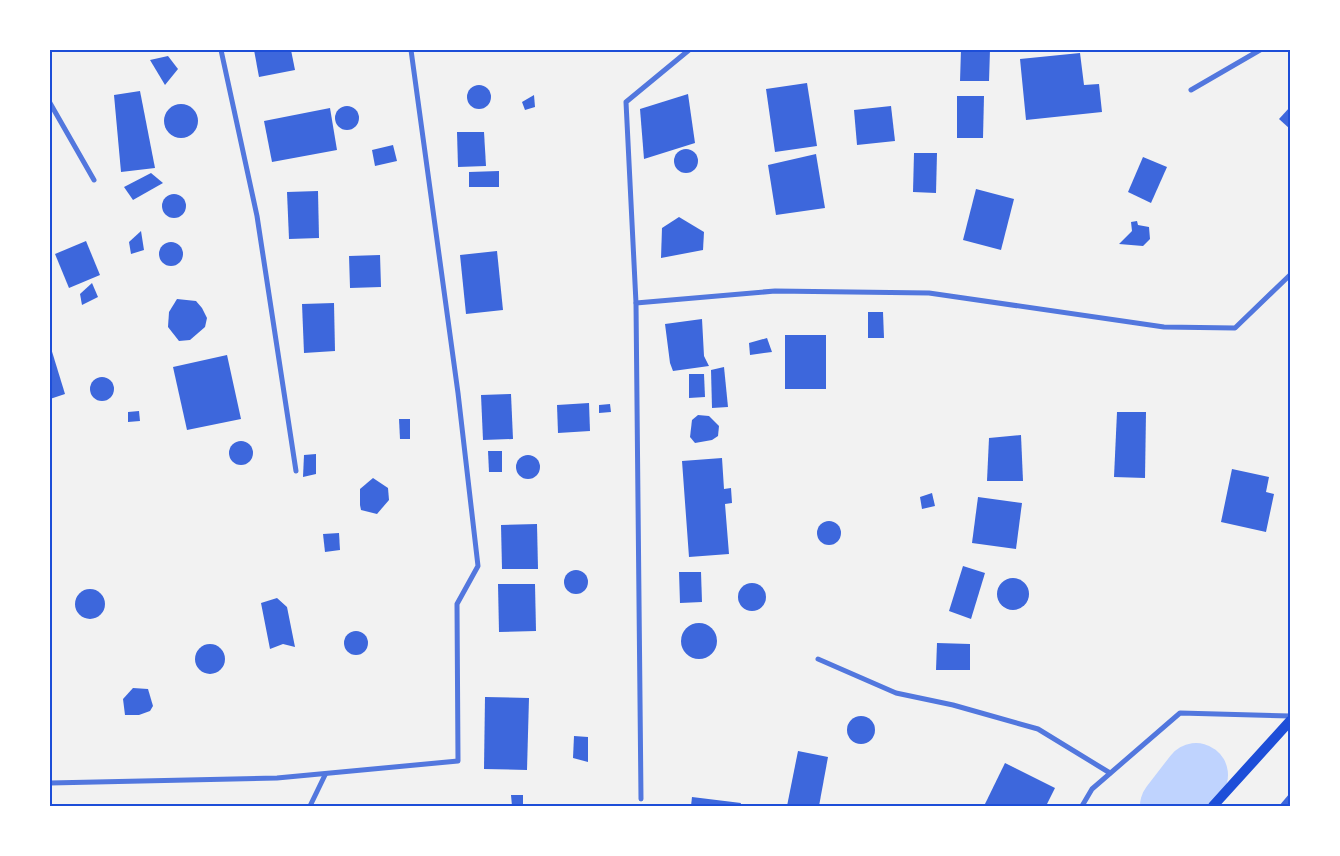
<svg xmlns="http://www.w3.org/2000/svg" width="1340" height="856" font-family="Montserrat,sans-serif">
<rect width="100%" height="100%" fill="#f2f2f2"/>
<g fill="none" stroke-linecap="round" stroke-linejoin="round">
<polyline stroke="#bfd3fe" stroke-width="64" points="1172,806 1196,775"/>
</g>
<g fill="#3d67dc">
<polygon points="254,50 291,50 295,70 259,77"/>
<polygon points="961,50 990,50 989,81 960,81"/>
<polygon points="1080,53 1084,85 1099,84 1102,112 1026,120 1020,59"/>
<polygon points="168,56 178,69 165,85 150,60"/>
<polygon points="807,83 817,146 775,152 766,89"/>
<circle cx="479" cy="97" r="12"/>
<polygon points="140,91 155,168 121,172 114,95"/>
<polygon points="688,94 695,143 644,159 640,109"/>
<polygon points="534,95 535,107 525,110 522,102"/>
<polygon points="957,96 984,96 983,138 957,138"/>
<circle cx="181" cy="121" r="17"/>
<circle cx="347" cy="118" r="12"/>
<polygon points="891,106 895,141 857,145 854,110"/>
<polygon points="1290,107 1290,129 1279,119"/>
<polygon points="330,108 337,150 272,162 264,121"/>
<polygon points="457,132 484,132 486,166 458,167"/>
<polygon points="393,145 397,161 375,166 372,150"/>
<circle cx="686" cy="161" r="12"/>
<polygon points="914,153 937,153 936,193 913,192"/>
<polygon points="816,154 825,208 776,215 768,165"/>
<polygon points="1143,157 1167,167 1151,203 1128,192"/>
<polygon points="499,171 499,187 469,187 469,172"/>
<polygon points="151,173 163,183 133,200 124,187"/>
<polygon points="976,189 1014,199 1001,250 963,240"/>
<polygon points="318,191 319,238 289,239 287,192"/>
<circle cx="174" cy="206" r="12"/>
<polygon points="679,217 704,232 703,250 661,258 662,228"/>
<polygon points="1137,221 1138,225 1149,227 1150,239 1143,246 1119,244 1132,231 1131,222"/>
<polygon points="141,231 144,250 131,254 129,242"/>
<polygon points="86,241 100,275 69,288 55,254"/>
<circle cx="171" cy="254" r="12"/>
<polygon points="497,251 503,310 466,314 460,255"/>
<polygon points="380,255 381,287 350,288 349,256"/>
<polygon points="92,283 98,297 82,305 80,294"/>
<polygon points="177,299 196,301 202,308 207,318 205,327 190,340 179,341 168,327 169,312"/>
<polygon points="334,303 335,351 304,353 302,304"/>
<polygon points="868,312 883,312 884,338 868,338"/>
<polygon points="702,319 704,356 709,366 673,371 670,363 665,324"/>
<rect x="785" y="335" width="41" height="54"/>
<polygon points="767,338 772,352 750,355 749,343"/>
<polygon points="50,345 65,394 50,399"/>
<polygon points="227,355 241,419 187,430 173,367"/>
<polygon points="724,367 728,407 712,408 711,370"/>
<polygon points="689,374 704,374 705,397 689,398"/>
<circle cx="102" cy="389" r="12"/>
<polygon points="511,394 513,439 483,440 481,395"/>
<polygon points="589,403 590,431 558,433 557,405"/>
<polygon points="610,404 611,412 599,413 599,405"/>
<polygon points="139,411 140,421 128,422 128,412"/>
<polygon points="1117,412 1146,412 1145,478 1114,477"/>
<polygon points="698,415 709,416 719,426 718,436 712,440 695,443 690,437 692,420"/>
<polygon points="399,419 410,419 410,439 400,439"/>
<polygon points="1021,435 1023,481 987,481 989,438"/>
<circle cx="241" cy="453" r="12"/>
<polygon points="488,451 502,451 502,472 489,472"/>
<polygon points="316,454 316,474 303,477 304,455"/>
<circle cx="528" cy="467" r="12"/>
<polygon points="722,458 724,489 731,488 732,503 725,504 729,554 689,557 682,461"/>
<polygon points="1232,469 1269,477 1266,492 1274,494 1266,532 1221,522"/>
<polygon points="373,478 388,488 389,500 377,514 361,510 360,505 360,489"/>
<polygon points="932,493 935,506 922,509 920,497"/>
<polygon points="978,497 1022,503 1016,549 972,543"/>
<circle cx="829" cy="533" r="12"/>
<polygon points="537,524 538,569 502,569 501,525"/>
<polygon points="339,533 340,550 325,552 323,534"/>
<polygon points="963,566 985,573 971,619 949,611"/>
<circle cx="576" cy="582" r="12"/>
<polygon points="679,572 701,572 702,602 680,603"/>
<circle cx="1013" cy="594" r="16"/>
<circle cx="752" cy="597" r="14"/>
<polygon points="498,584 535,584 536,631 499,632"/>
<circle cx="90" cy="604" r="15"/>
<polygon points="277,598 287,607 295,647 283,644 270,649 261,603"/>
<circle cx="699" cy="641" r="18"/>
<circle cx="356" cy="643" r="12"/>
<polygon points="937,643 970,644 970,670 936,670"/>
<circle cx="210" cy="659" r="15"/>
<polygon points="133,688 148,689 153,706 150,711 139,715 125,715 123,699"/>
<polygon points="485,697 529,698 527,770 484,769"/>
<circle cx="861" cy="730" r="14"/>
<polygon points="574,736 588,737 588,762 573,758"/>
<polygon points="798,751 828,757 819,806 787,806"/>
<polygon points="1005,763 1055,788 1046,806 984,806"/>
<polygon points="1290,793 1290,806 1279,806"/>
<polygon points="511,795 523,795 523,806 512,806"/>
<polygon points="692,797 741,803 740,806 691,806"/>
</g>
<g fill="none" stroke-linecap="round" stroke-linejoin="round">
<g stroke="#5277de" stroke-width="5">
<polyline points="221,50 257,216 296,471"/>
<polyline points="1191,90 1260,50"/>
<polyline points="50,103 94,180"/>
<polyline points="636,303 775,291 929,293 1164,327 1235,328 1290,275"/>
<polyline points="818,659 896,693 953,705 1038,729 1110,773"/>
<polyline points="50,783 277,778 458,761 457,604 478,566 458,393 411,50"/>
<polyline points="641,799 636,303 626,102 689,50"/>
<polyline points="310,806 325,775"/>
<polyline points="1082,806 1092,789 1180,713 1290,716"/>
</g>
<polyline stroke="#1d4ed8" stroke-width="10" points="1213,806 1290,721"/>
</g>
<rect width="1340" height="856" fill="none" stroke="#ffffff" stroke-width="102"/>
<rect x="51" y="51" width="1238" height="754" fill="none" stroke="#1d4ed8" stroke-width="2"/>
</svg>
